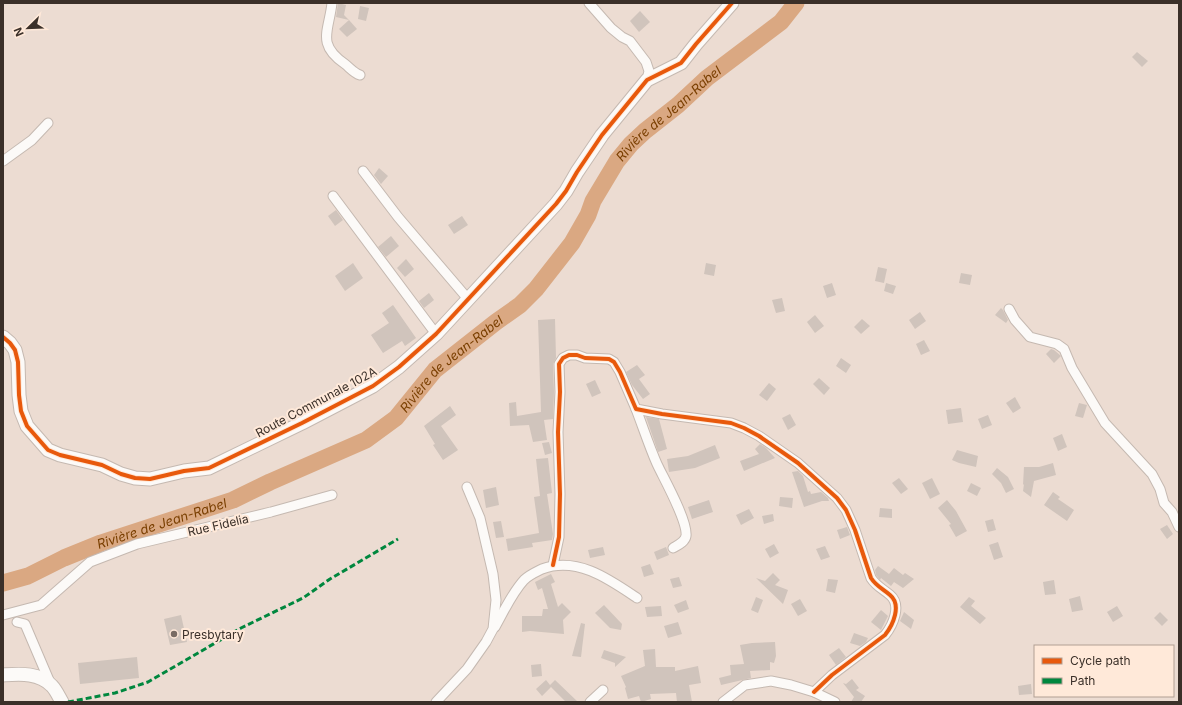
<svg xmlns="http://www.w3.org/2000/svg" width="1182" height="705" font-family="Inter,sans-serif">
<rect width="100%" height="100%" fill="#ecdcd2"/>
<g fill="none" stroke-linecap="round" stroke-linejoin="round">
<path stroke="#daa882" stroke-width="17" id="s1" d="M3 583 28 576 64 558 101 543 233 500 270 482 366 440 396 418 435 370 496 322 520 305 536 289 572 243 588 215 593 201 617 161 631 144 645 131 678 105 707 78 781 22 796 3"/>
</g>
<g fill="#d0c4bc">
<polygon points="338,3 346,5 344,15 349,20 336,17"/>
<polygon points="360,6 369,8 366,21 358,19"/>
<polygon points="640,11 650,22 639,32 630,21"/>
<polygon points="349,20 357,29 347,37 339,29"/>
<polygon points="1137,52 1148,61 1142,67 1132,57"/>
<polygon points="379,168 388,176 381,184 374,175"/>
<polygon points="336,210 343,220 335,226 328,216"/>
<polygon points="462,216 468,225 454,234 448,225"/>
<polygon points="391,236 399,246 386,257 378,247"/>
<polygon points="406,259 414,269 405,277 397,268"/>
<polygon points="353,263 363,278 345,291 335,276"/>
<polygon points="706,263 716,265 714,276 704,274"/>
<polygon points="878,267 887,269 884,283 875,281"/>
<polygon points="961,273 972,275 970,285 959,283"/>
<polygon points="832,283 836,295 827,298 823,286"/>
<polygon points="886,283 896,286 893,294 884,291"/>
<polygon points="429,293 434,300 424,308 419,301"/>
<polygon points="782,298 785,311 776,313 772,300"/>
<polygon points="393,305 416,338 405,346 402,341 383,353 371,335 389,323 382,313"/>
<polygon points="1001,308 1003,310 1008,320 1006,323 995,315"/>
<polygon points="920,312 926,321 915,329 909,320"/>
<polygon points="815,315 824,326 815,333 807,322"/>
<polygon points="555,319 556,358 553,364 554,392 553,419 544,420 547,440 533,442 529,425 510,426 509,403 516,402 517,416 541,412 538,320"/>
<polygon points="862,319 870,326 861,334 854,327"/>
<polygon points="924,340 930,351 921,355 916,344"/>
<polygon points="1051,349 1054,350 1061,356 1054,363 1046,354"/>
<polygon points="841,358 851,365 846,373 836,366"/>
<polygon points="637,365 645,375 639,379 650,394 643,399 632,385 626,372"/>
<polygon points="819,378 830,388 824,395 813,384"/>
<polygon points="595,380 601,393 592,397 586,384"/>
<polygon points="769,383 776,389 767,401 759,395"/>
<polygon points="1015,397 1021,408 1013,413 1006,403"/>
<polygon points="1079,403 1087,405 1083,418 1075,416"/>
<polygon points="450,406 456,415 441,426 458,450 443,460 433,445 435,444 424,426"/>
<polygon points="961,408 963,422 948,424 946,410"/>
<polygon points="790,414 796,425 788,430 782,418"/>
<polygon points="988,415 992,425 982,429 978,419"/>
<polygon points="646,417 659,419 667,449 658,452"/>
<polygon points="1062,434 1067,447 1058,451 1053,438"/>
<polygon points="549,442 552,453 545,455 542,443"/>
<polygon points="760,444 766,448 775,458 744,471 740,461 759,454 755,449"/>
<polygon points="715,445 720,458 695,468 669,472 667,459 688,456"/>
<polygon points="957,450 978,456 976,467 959,463 952,460"/>
<polygon points="548,458 552,493 547,494 553,534 552,540 532,543 533,547 508,551 506,539 539,533 534,497 540,496 536,459"/>
<polygon points="1053,463 1056,475 1034,481 1031,497 1023,491 1024,484 1023,485 1024,467 1039,467"/>
<polygon points="997,468 1008,477 1014,489 1006,493 1001,483 992,474"/>
<polygon points="798,471 803,476 808,492 810,491 811,494 821,492 828,498 829,501 822,501 804,507 792,472"/>
<polygon points="899,478 908,489 901,494 892,483"/>
<polygon points="932,478 940,494 930,499 922,483"/>
<polygon points="971,483 981,488 977,496 967,491"/>
<polygon points="496,487 499,505 486,508 483,490"/>
<polygon points="1053,492 1060,497 1058,499 1074,510 1067,521 1044,505"/>
<polygon points="780,497 793,498 792,508 779,506"/>
<polygon points="709,500 713,512 692,519 688,507"/>
<polygon points="947,500 956,511 967,531 956,537 949,525 951,524 938,508"/>
<polygon points="880,508 892,509 892,518 879,517"/>
<polygon points="749,509 754,518 741,525 736,515"/>
<polygon points="773,514 774,521 764,524 762,516"/>
<polygon points="993,519 996,530 988,532 985,521"/>
<polygon points="501,521 504,537 496,538 493,522"/>
<polygon points="1167,525 1173,534 1167,539 1160,529"/>
<polygon points="847,527 850,535 840,539 837,530"/>
<polygon points="998,542 1003,557 994,560 989,545"/>
<polygon points="774,544 779,553 770,558 765,549"/>
<polygon points="825,546 830,557 821,560 816,549"/>
<polygon points="603,547 605,555 590,558 588,550"/>
<polygon points="666,547 669,555 657,560 654,552"/>
<polygon points="650,564 654,574 644,577 641,567"/>
<polygon points="878,566 889,574 894,568 903,575 905,573 914,579 903,588 894,582 891,586 881,578 880,580 876,575 875,570"/>
<polygon points="773,573 780,580 775,585 788,590 783,604 756,578 765,581"/>
<polygon points="551,574 555,582 551,584 558,607 562,603 571,612 563,620 564,634 530,631 522,632 522,616 542,616 543,609 548,609 542,588 538,590 535,582"/>
<polygon points="679,577 682,586 673,588 670,579"/>
<polygon points="828,579 838,580 835,593 826,591"/>
<polygon points="1054,580 1056,594 1045,595 1043,582"/>
<polygon points="1080,596 1083,610 1072,612 1069,599"/>
<polygon points="756,597 763,600 758,613 751,610"/>
<polygon points="969,597 975,601 971,606 986,618 980,624 960,607"/>
<polygon points="800,599 807,611 798,616 791,604"/>
<polygon points="686,600 689,609 678,613 674,605"/>
<polygon points="604,605 622,624 621,630 610,628 595,613"/>
<polygon points="661,606 662,616 647,617 645,607"/>
<polygon points="1117,606 1123,616 1113,622 1107,612"/>
<polygon points="881,610 888,616 881,630 871,622"/>
<polygon points="904,612 914,620 911,629 900,621"/>
<polygon points="1160,612 1168,620 1162,626 1154,618"/>
<polygon points="181,615 187,642 170,645 164,619"/>
<polygon points="678,622 682,634 668,638 664,626"/>
<polygon points="581,623 585,624 581,657 572,656"/>
<polygon points="854,633 868,638 866,642 860,646 850,643"/>
<polygon points="775,642 776,656 774,663 770,662 770,670 750,671 751,678 721,685 719,678 731,675 730,665 744,664 740,645 752,643"/>
<polygon points="839,648 846,657 836,665 829,655"/>
<polygon points="655,649 656,667 675,667 675,671 698,666 701,683 689,685 692,702 677,702 676,693 650,694 651,699 641,702 639,696 628,699 625,688 626,687 621,676 645,666 643,650"/>
<polygon points="604,650 626,657 615,667 615,663 601,658"/>
<polygon points="137,657 139,678 80,684 78,663"/>
<polygon points="541,664 542,676 532,677 531,665"/>
<polygon points="852,679 859,688 856,690 865,696 861,702 851,702 854,697 843,683 846,684"/>
<polygon points="546,680 550,685 555,680 578,702 566,702 551,687 542,696 536,689"/>
<polygon points="1031,684 1032,694 1019,695 1018,686"/>
</g>
<g fill="none" stroke-linecap="round" stroke-linejoin="round">
<g stroke="#c5b9b1" stroke-width="11">
<g id="street">
<path d="M332 3C329 31 316 44 345 64 350 68 354 73 360 75"/>
<polyline points="589,3 611,28 622,37 630,41 646,62 649,71 647,80"/>
<polyline points="3,161 32,140 48,123"/>
<polyline points="363,171 398,217 468,299"/>
<polyline points="333,196 436,334"/>
<polyline points="1009,309 1015,320 1030,337 1057,344 1064,349 1072,368 1105,423 1152,474 1160,489 1164,503 1172,512 1179,527"/>
<path d="M636 409C643 427 649 446 657 464 664 479 688 521 686 536 685 542 678 545 673 548"/>
<path d="M553 565 559 537 560 494 558 432 560 392 559 364 563 358 569 355H577L585 358 609 359 614 362 620 372 636 409 662 414 731 423 744 428 759 436 798 463 837 498 846 510 855 530 871 578C876 586 883 589 890 595 902 605 893 625 885 635L832 675 814 692"/>
<polyline points="3,615 41,605 90,562 137,544 271,512 332,495"/>
<polyline points="17,622 25,624 51,685"/>
<path d="M495 627C504 611 512 593 524 580 529 575 536 572 542 569 577 556 609 579 637 598"/>
<polyline points="436,702 467,669 486,642 493,629 496,600 493,574 480,518 467,487"/>
<polyline points="590,702 603,690"/>
<polyline points="723,702 745,685 771,681 791,685 814,692 835,702"/>
</g>
</g>
<g stroke="#c5b9b1" stroke-width="15">
<g id="secondary">
<polyline points="3,337 10,343 15,350 18,362 19,395 21,411 27,426 48,450 60,455 102,465 121,474 135,478 150,479 184,471 209,468 302,423 373,386 399,367 436,334 556,204 566,191 577,172 602,135 647,80 681,63 696,44 732,3"/>
<path d="M3 675C19 674 39 672 52 686 56 690 59 697 62 702"/>
</g>
</g>
<use href="#street" stroke="#fcfaf8" stroke-width="9"/>
<use href="#secondary" stroke="#fcfaf8" stroke-width="13"/>
<polyline stroke="#00873e" stroke-width="3" stroke-dasharray="6 3" stroke-linecap="butt" points="68,702 115,693 148,682 241,628 303,598 330,579 398,539"/>
<g stroke="#ffe9d9" stroke-width="6">
<g id="cycleway">
<polyline points="3,337 10,343 15,350 18,362 19,395 21,411 27,426 48,450 60,455 102,465 121,474 135,478 150,479 184,471 209,468 302,423 373,386 399,367 436,334 556,204 566,191 577,172 602,135 647,80 681,63 696,44 732,3"/>
<path d="M553 565 559 537 560 494 558 432 560 392 559 364 563 358 569 355H577L585 358 609 359 614 362 620 372 636 409 662 414 731 423 744 428 759 436 798 463 837 498 846 510 855 530 871 578C876 586 883 589 890 595 902 605 893 625 885 635L832 675 814 692"/>
</g>
</g>
<use href="#cycleway" stroke="#e8590c" stroke-width="4"/>
</g>
<circle fill="#796c64" stroke="#ffe9d9" stroke-width="1.5" cx="174" cy="634" r="4"/>
<g text-anchor="middle" dominant-baseline="central" stroke-width="4" stroke-linejoin="round" paint-order="stroke">
<g font-size="12" fill="#3b3029" stroke="#ffe9d9">
<text transform="translate(316 402) rotate(-28)">Route Communale 102A</text>
<text transform="translate(218 525) rotate(-13)">Rue Fidelia</text>
</g>
<g font-size="12" fill="#3b3029" stroke="#ffe9d9" text-anchor="start">
<text x="182" y="634">Presbytary</text>
</g>
<g font-size="13" font-style="italic" fill="#7a3f00" stroke="#ffe9d9">
<text stroke="none"><textPath href="#s1" startOffset="842">Rivière de Jean-Rabel</textPath></text>
<text stroke="none"><textPath href="#s1" startOffset="506">Rivière de Jean-Rabel</textPath></text>
<text stroke="none"><textPath href="#s1" startOffset="170">Rivière de Jean-Rabel</textPath></text>
</g>
</g>
<rect width="1182" height="705" fill="none" stroke="#3b3029" stroke-width="8"/>
<rect x="1034" y="645" width="140" height="52" fill="#ffe9d9" stroke="#b19f93"/>
<rect x="1042" y="658" width="20" height="6" fill="#e8590c" stroke="#b19f93"/>
<text x="1070" y="665" font-size="12" fill="#3b3029">Cycle path</text>
<rect x="1042" y="678" width="20" height="6" fill="#00873e" stroke="#b19f93"/>
<text x="1070" y="685" font-size="12" fill="#3b3029">Path</text>
<g transform="translate(28 28) rotate(247)" stroke="#ffe9d9" stroke-width="3" paint-order="stroke">
<path d="M0-3L7 15L0 10L-7 15Z" fill="#3b3029"/>
<text y="-6" font-size="11" font-weight="bold" text-anchor="middle" fill="#3b3029">N</text>
</g>
</svg>
